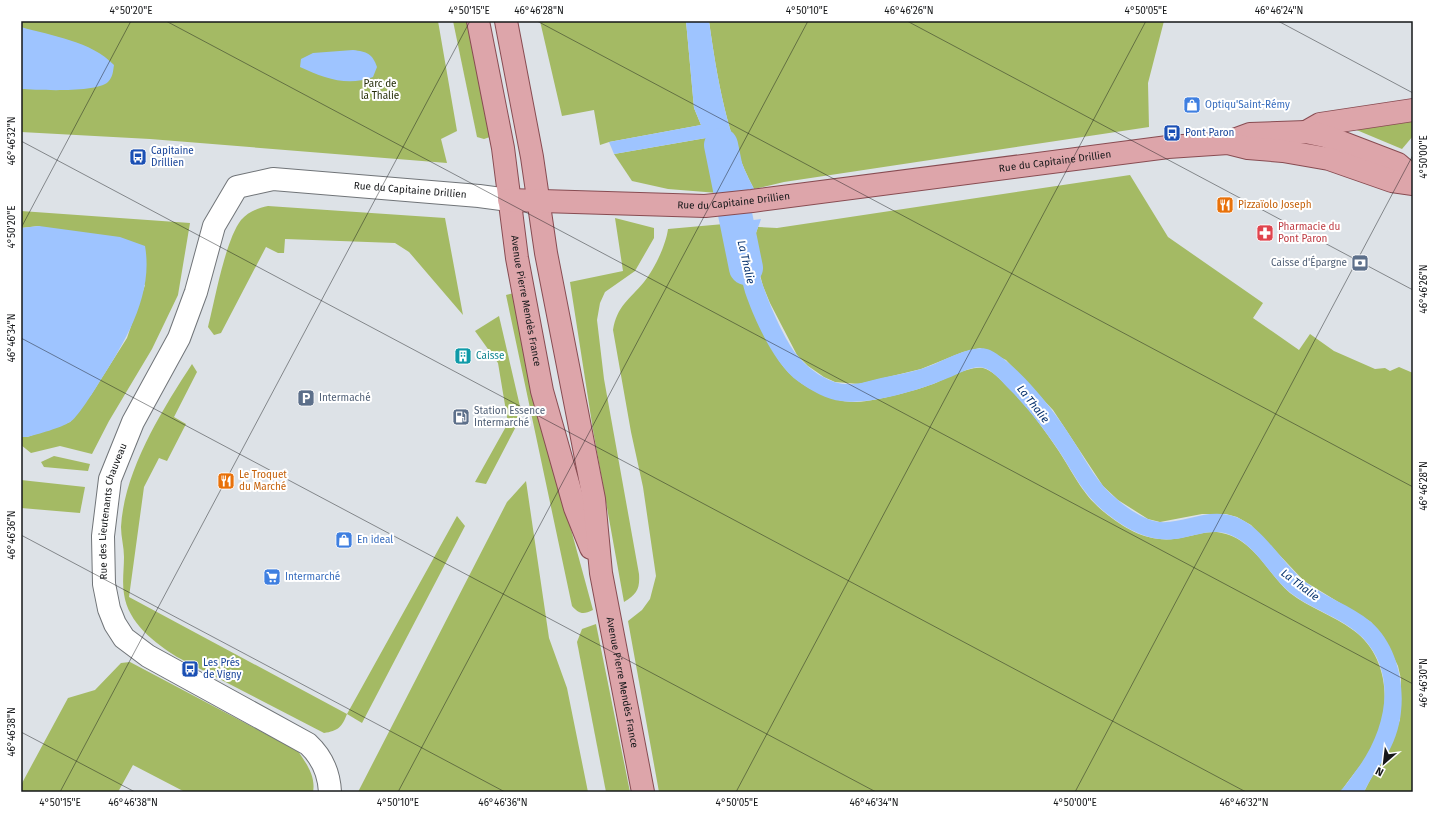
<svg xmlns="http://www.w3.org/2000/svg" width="1434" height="813" font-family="'Fira Sans',sans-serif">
<rect width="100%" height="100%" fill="#dde2e7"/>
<g fill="#a4ba64">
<polygon points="21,21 438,21 457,131 441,139 447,163 150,139 21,132"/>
<polygon points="453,21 471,21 490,137 484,139 477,137"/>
<polygon points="540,21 686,21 694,108 701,125 609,142 600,145 594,110 562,116"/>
<path d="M709 21H1164L1148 83 1149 127 784 182 754 189C727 138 717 78 709 21Z"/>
<polygon points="1413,114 1413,136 1402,149 1347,126"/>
<polygon points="706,138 718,193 668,189 632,181 614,154"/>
<polygon points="1130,175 1168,237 1263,303 1253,318 1299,350 1310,334 1334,351 1375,369 1385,368 1390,371 1399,367 1413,373 1413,792 1364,792 1400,720 1401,679 1398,666 1386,642 1371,622 1304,581 1251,525 1237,517 1226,514 1202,514 1160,522 1148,519 1118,500 1103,486 1053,410 1006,360 980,348 963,352 921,369 859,384 835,382 824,377 808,366 797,355 770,303 763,286 753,249 753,242 758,227 777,228"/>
<path d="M268 206 445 218 463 315 409 252 395 243 285 239 284 253H278L266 247 221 333 214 335 208 327C215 300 225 241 241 220 248 212 258 208 268 206Z"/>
<polygon points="21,211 190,223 178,295 152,349 109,421 92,454 60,446 31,453 21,445 21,437 27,437 70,422 91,395 127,338 145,285 39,226 21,228"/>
<path d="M615 218 654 228V238L635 271 605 292 600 303 597 320 604 379 639 574C640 589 637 594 624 602L593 430 570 282 623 271Z"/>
<path d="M724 224C727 236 734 246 737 258 739 264 740 271 742 278 747 291 753 303 759 316 765 330 770 346 778 359 792 383 829 403 857 402 876 401 914 391 933 384 945 379 974 363 986 369 995 373 1003 382 1010 389 1028 407 1044 429 1058 450 1074 474 1081 493 1104 512 1129 532 1153 545 1185 537 1199 534 1212 529 1226 534 1256 543 1268 574 1290 593 1309 608 1333 615 1353 630 1388 655 1392 705 1375 743 1366 760 1353 774 1342 790L1339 792H659L628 621 642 610 650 599 656 576 643 487 631 432 613 330C617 306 629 300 644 282 654 270 666 245 668 229Z"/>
<path d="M514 293 554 467 593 610C583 615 579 614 572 606L506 295Z"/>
<polygon points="499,316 522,415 486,484 475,482 508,423 498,363 475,331"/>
<path d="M192 364 197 372 174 417 186 424 167 461 159 458 144 487 129 597 347 714 457 516 465 526 362 723 347 714C342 727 338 731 324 733L177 657C155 643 128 623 124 594 122 582 124 569 124 557 124 547 121 537 121 527 124 471 162 410 192 364Z"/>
<polygon points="54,456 90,464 88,471 44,467 41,462"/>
<polygon points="21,480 85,487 80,513 21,508"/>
<polygon points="526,481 549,638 567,688 588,792 358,792 507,502"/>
<polygon points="596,624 630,792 606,792 577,642 582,629"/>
<path d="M130 662 298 751C306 763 316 776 313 792H185L133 765 118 792H21V785L68 698 95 690 121 663Z"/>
</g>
<g fill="#9ec4ff">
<path d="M686 21H709C717 78 727 138 754 189L718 193 706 138 614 154 609 142 701 125 694 108Z"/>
<path d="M21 27C52 36 91 41 114 65 113 71 113 77 108 82 96 93 38 90 21 89Z"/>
<path d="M353 50C367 52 372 53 377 67L373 77C347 87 324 78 300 67L301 59 313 53Z"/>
<path d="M761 219C758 229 752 240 753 249 757 276 780 334 797 355 808 369 828 383 845 384 858 385 869 381 881 378 894 375 908 373 921 369 940 364 972 342 990 350 1018 364 1058 415 1074 442 1087 462 1098 485 1118 500 1128 509 1145 520 1159 522 1185 524 1207 507 1236 517 1263 527 1282 563 1304 581 1324 597 1351 605 1371 622 1404 651 1410 709 1391 747 1383 763 1371 776 1364 792H1339C1345 787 1350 779 1355 772 1384 735 1400 677 1363 638 1343 618 1315 611 1292 594 1269 577 1258 545 1228 534 1212 529 1198 535 1182 538 1152 544 1129 531 1106 513 1084 496 1074 474 1059 451 1045 430 1028 408 1010 390 1003 383 996 374 987 369 975 363 959 374 948 378 920 390 871 405 841 401 828 400 810 390 799 382 776 366 757 325 747 298 742 285 741 271 737 258 734 246 727 236 724 224Z"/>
<path d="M39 226 120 237 145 246C154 297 123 345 97 386 92 394 77 418 70 422 61 428 38 434 27 437H21V228Z"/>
</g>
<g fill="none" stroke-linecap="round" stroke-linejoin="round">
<polyline stroke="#9ec4ff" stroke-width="34" points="721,145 746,268"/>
<g stroke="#707478" stroke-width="24">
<g id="minor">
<path id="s1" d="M330 792C329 772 322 757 308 744L148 656 124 638 115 624 109 609 104 584 103 536 110 479 133 422 179 338 196 292 214 226 237 187 273 179 479 196 509 200"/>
</g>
</g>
<g stroke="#884c52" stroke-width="24">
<g id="major">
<path id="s2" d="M478 21 503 148 517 258 542 391 575 508 591 548"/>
<path id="s3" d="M506 21 532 157 546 253 594 499 601 573 643 792"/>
<polyline points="1306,132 1320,124 1413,110"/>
<polyline points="1231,141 1250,134 1306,132 1325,136 1398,164 1413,177"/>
<path id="s4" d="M509 200 705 206 752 201 1168 147 1228 143 1248 148 1283 151 1329 159 1392 181 1413 184"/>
</g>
</g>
<use href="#minor" stroke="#fff" stroke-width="22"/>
<use href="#major" stroke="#dda5aa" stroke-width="22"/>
</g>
<path fill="none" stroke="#151719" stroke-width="1" stroke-opacity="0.45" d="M166 21 1413 684M537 21 1413 487M907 21 1413 290M1278 21 1413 93M21 141 1246 792M21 228 131 21M21 338 876 792M21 535 505 792M21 732 135 792M60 792 470 21M398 792 808 21M736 792 1146 21M1075 792 1413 155"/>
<defs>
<g id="shop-square" transform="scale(0.9)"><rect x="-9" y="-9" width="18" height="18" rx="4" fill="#3f7fe0" stroke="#fff"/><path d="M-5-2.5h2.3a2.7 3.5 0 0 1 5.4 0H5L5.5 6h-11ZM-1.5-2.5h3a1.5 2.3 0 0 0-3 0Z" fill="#fff"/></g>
<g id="bus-square" transform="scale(0.9)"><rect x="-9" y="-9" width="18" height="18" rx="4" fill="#1a4fb4" stroke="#fff"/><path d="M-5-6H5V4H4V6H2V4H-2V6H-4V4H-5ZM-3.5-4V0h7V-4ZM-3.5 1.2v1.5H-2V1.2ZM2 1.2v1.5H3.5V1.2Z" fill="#fff"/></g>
<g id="restaurant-square" transform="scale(0.9)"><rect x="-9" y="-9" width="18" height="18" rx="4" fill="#e8710a" stroke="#fff"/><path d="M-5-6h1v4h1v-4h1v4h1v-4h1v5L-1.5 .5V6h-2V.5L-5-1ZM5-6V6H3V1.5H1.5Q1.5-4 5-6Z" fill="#fff"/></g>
<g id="pharmacy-square" transform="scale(0.9)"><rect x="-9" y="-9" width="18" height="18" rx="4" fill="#e0444e" stroke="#fff"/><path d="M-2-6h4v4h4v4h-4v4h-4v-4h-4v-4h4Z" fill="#fff"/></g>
<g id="bank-square" transform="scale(0.9)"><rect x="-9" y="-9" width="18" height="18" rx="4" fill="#5c6f8a" stroke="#fff"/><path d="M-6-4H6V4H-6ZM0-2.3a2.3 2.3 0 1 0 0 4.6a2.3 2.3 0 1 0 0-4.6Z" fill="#fff"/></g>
<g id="building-square" transform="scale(0.9)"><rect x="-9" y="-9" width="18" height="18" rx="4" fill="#0f9aa8" stroke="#fff"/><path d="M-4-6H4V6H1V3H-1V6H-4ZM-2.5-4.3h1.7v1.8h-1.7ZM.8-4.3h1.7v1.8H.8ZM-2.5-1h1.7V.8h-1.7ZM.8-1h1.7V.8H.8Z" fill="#fff"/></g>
<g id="parking-square" transform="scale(0.9)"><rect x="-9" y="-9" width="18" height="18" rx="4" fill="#5c6f8a" stroke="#fff"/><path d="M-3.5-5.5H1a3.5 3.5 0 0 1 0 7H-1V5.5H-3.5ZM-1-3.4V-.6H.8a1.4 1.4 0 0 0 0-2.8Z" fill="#fff"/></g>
<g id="fuel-square" transform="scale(0.9)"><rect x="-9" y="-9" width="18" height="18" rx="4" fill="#5c6f8a" stroke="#fff"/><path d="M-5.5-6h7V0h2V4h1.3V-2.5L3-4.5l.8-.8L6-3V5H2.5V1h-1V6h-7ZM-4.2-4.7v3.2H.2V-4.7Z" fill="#fff"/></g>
<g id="supermarket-square" transform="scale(0.9)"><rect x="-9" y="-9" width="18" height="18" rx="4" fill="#3f7fe0" stroke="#fff"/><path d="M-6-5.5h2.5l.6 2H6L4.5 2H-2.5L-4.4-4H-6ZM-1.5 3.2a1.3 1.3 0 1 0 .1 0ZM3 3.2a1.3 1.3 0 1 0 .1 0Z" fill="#fff"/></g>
</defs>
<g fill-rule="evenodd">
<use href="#shop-square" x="1192" y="105"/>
<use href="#bus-square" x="1172" y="133"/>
<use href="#bus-square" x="138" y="157"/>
<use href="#restaurant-square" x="1225" y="205"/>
<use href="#pharmacy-square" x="1265" y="233"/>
<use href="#bank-square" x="1360" y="263"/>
<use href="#building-square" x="463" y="356"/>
<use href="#parking-square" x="306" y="398"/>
<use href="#fuel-square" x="461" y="417"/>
<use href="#restaurant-square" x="226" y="481"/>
<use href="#shop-square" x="344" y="540"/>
<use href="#supermarket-square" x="272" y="577"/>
<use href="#bus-square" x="190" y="669"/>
</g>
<g text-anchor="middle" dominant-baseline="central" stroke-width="4" stroke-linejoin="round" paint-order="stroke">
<g font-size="10" fill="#252d08" stroke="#fff">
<text x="380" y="84">Parc de<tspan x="380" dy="12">la Thalie</tspan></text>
</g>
<g font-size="10" fill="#366cbe" stroke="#fff" text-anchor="start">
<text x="1205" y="105">Optiqu'Saint-Rémy</text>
<text x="357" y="540">En ideal</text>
<text x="285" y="577">Intermarché</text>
</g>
<g font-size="10" fill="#164399" stroke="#fff" text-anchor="start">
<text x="1185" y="133">Pont Paron</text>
<text x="151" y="151">Capitaine<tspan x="151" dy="12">Drillien</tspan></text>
<text x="203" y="663">Les Prés<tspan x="203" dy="12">de Vigny</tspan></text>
</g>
<g font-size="10" fill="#151719" stroke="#fff">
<text stroke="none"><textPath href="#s4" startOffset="549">Rue du Capitaine Drillien</textPath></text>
<text stroke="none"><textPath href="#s1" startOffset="925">Rue du Capitaine Drillien</textPath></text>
<text stroke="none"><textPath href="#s4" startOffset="225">Rue du Capitaine Drillien</textPath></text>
<text stroke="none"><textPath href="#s2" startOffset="284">Avenue Pierre Mendès France</textPath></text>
<text stroke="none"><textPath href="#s1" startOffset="399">Rue des Lieutenants Chauveau</textPath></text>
<text stroke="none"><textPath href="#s3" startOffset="672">Avenue Pierre Mendès France</textPath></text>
</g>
<g font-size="10" fill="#c56008" stroke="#fff" text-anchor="start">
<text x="1238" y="205">Pizzaïolo Joseph</text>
<text x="239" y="475">Le Troquet<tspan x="239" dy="12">du Marché</tspan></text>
</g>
<g font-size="10" fill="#be3a42" stroke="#fff" text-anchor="start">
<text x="1278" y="227">Pharmacie du<tspan x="1278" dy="12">Pont Paron</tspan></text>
</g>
<g font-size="10" fill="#4e5e75" stroke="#fff" text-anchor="start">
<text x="1347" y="263" text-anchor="end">Caisse d'Épargne</text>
<text x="319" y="398">Intermaché</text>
<text x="474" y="411">Station Essence<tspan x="474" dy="12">Intermarché</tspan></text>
</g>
<g font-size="10" fill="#0d838f" stroke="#fff" text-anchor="start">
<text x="476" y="356">Caisse</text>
</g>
<g font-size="11" font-style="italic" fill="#04306d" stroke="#fff">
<text transform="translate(746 262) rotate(77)">La Thalie</text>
<text transform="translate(1033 404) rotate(52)">La Thalie</text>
<text transform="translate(1300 585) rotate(37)">La Thalie</text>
</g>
</g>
<rect width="1434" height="813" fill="none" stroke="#ffffff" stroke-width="44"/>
<g transform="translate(1384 763) rotate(208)" stroke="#ffffff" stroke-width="3" paint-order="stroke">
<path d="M0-3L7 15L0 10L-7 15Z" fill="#151719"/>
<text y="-6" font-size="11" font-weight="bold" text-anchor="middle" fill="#151719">N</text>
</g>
<rect x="22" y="22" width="1390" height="769" fill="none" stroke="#151719" stroke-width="1.5"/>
<g font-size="10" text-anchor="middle" fill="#151719">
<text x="131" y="14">4°50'20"E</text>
<text x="469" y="14">4°50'15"E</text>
<text x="539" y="14">46°46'28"N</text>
<text x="807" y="14">4°50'10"E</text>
<text x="909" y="14">46°46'26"N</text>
<text x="1146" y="14">4°50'05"E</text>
<text x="1279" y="14">46°46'24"N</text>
<text transform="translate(11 141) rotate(-90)" y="4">46°46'32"N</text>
<text transform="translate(1423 157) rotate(-90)" y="4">4°50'00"E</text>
<text transform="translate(11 227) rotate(-90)" y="4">4°50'20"E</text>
<text transform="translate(1423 289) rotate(-90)" y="4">46°46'26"N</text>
<text transform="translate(11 338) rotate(-90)" y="4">46°46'34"N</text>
<text transform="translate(1423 486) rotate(-90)" y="4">46°46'28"N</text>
<text transform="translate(11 535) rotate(-90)" y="4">46°46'36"N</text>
<text transform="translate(1423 683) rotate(-90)" y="4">46°46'30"N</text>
<text transform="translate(11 732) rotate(-90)" y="4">46°46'38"N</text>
<text x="60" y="806">4°50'15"E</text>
<text x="133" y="806">46°46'38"N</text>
<text x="398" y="806">4°50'10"E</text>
<text x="503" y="806">46°46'36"N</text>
<text x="737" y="806">4°50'05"E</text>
<text x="874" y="806">46°46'34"N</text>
<text x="1075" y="806">4°50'00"E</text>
<text x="1244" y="806">46°46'32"N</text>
</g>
</svg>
